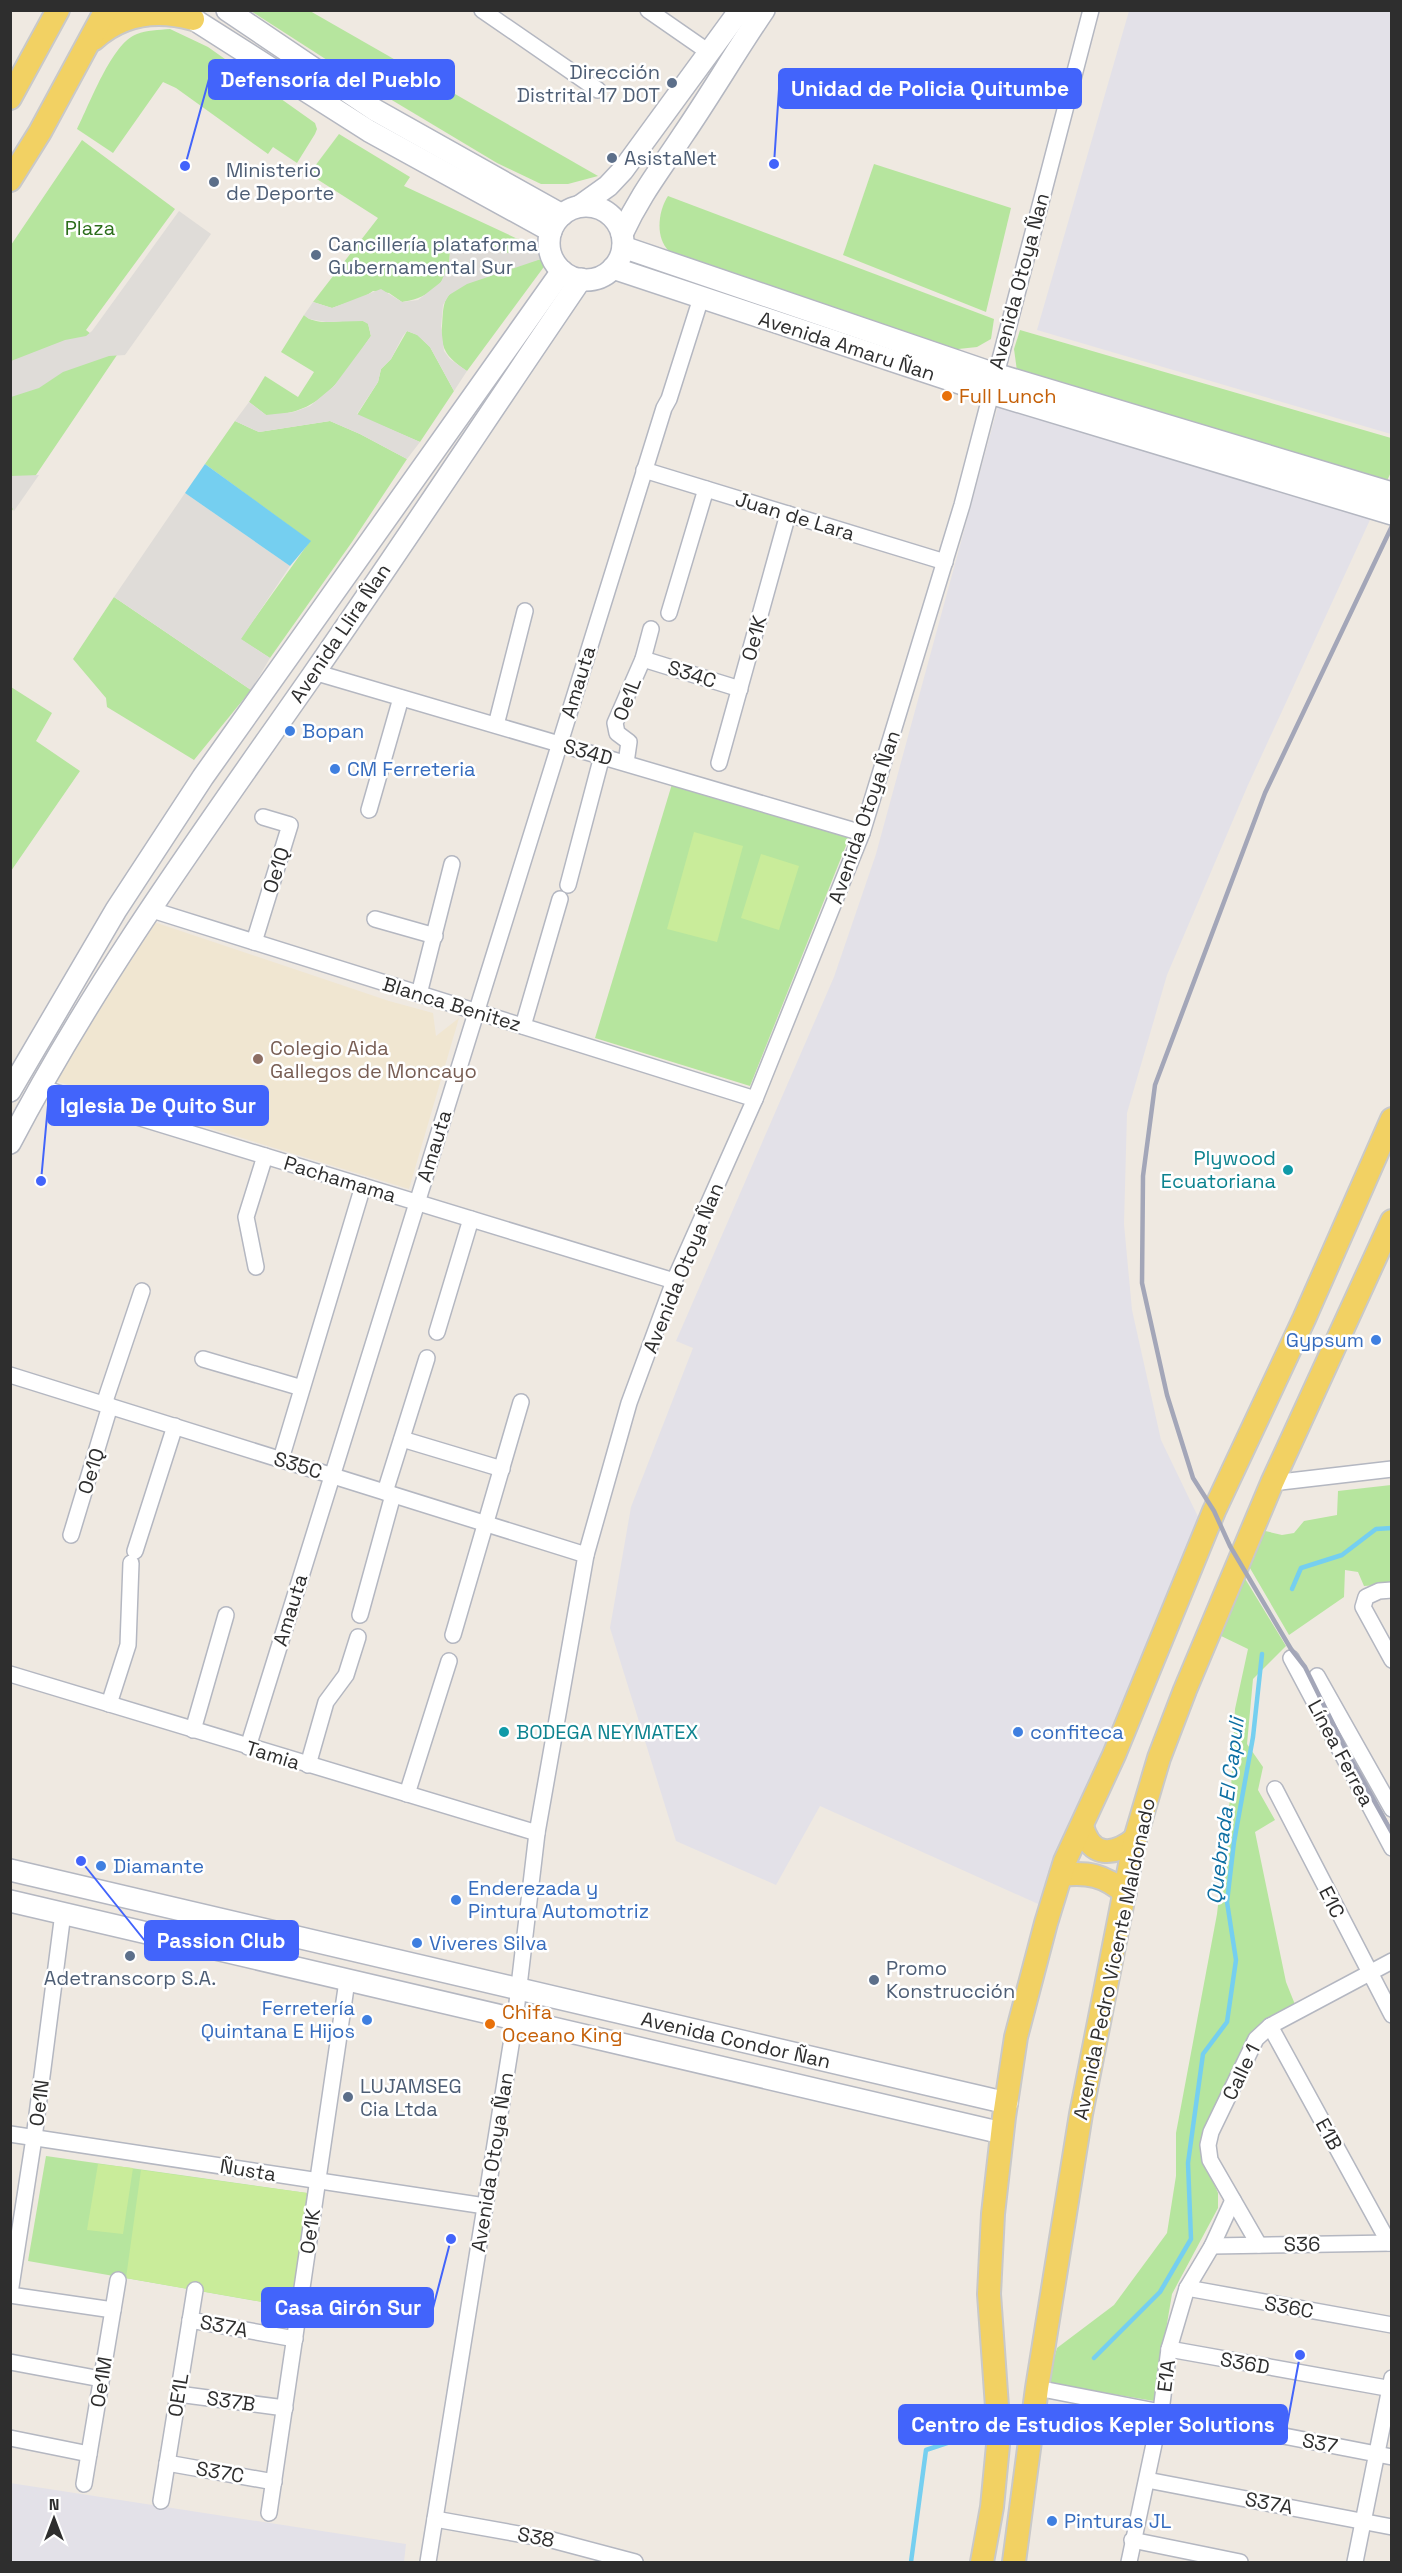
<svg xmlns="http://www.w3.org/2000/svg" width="1402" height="2573" font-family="'Space Grotesk',sans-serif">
<rect width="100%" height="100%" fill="#efe9e1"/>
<g fill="#e3e1e8">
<polygon points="1129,11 1391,11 1391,434 1037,330"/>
<polygon points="998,406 1375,509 1248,785 1167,975 1127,1113 1124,1224 1132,1310 1161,1440 1201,1523 1045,1907 820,1806 776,1885 676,1841 610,1628 631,1507 693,1348 676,1341 834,977 876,854"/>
<polygon points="10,2483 406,2544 404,2562 11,2562"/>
</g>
<polygon fill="#f0e6d1" points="154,922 389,1001 433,1013 436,1036 459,1018 409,1189 55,1081"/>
<g fill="#b6e59e">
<polygon points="251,11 310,11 598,176 568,184 541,184 497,163 355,78"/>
<path d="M170 29 208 47 315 123 317 129 315 134 297 163 273 147 268 154 176 88 163 82 113 153 77 129C89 106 112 42 137 34 146 30 159 30 170 29Z"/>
<path d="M339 134 410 177 404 186 535 247 511 253 496 252 475 244 451 246C449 253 450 259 449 265 444 288 423 299 402 302L389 293 373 291 364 297 332 308 313 302 378 218 309 174Z"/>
<polygon points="82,140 175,209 86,330 117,355 11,512 11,245"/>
<polygon points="874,164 1011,208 986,312 843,255"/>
<path d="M668 196 994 319 991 339 977 347 949 350 669 251C655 238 658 211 668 196Z"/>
<path d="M544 258 546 264 467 371C449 359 439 349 442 326 443 317 442 302 449 295 463 279 523 264 544 258Z"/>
<path d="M304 315C320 329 345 317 363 321L368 323 371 336C343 377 321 416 266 415L249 402 265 376 298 397 314 372 281 352Z"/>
<polygon points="1020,330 1391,438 1391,472 1387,481 1017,371 1014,349"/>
<polygon points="407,331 418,335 430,347 454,391 420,442 357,415 378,382 381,369 391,359"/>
<polygon points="235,421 259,432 330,421 360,434 407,459 352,542 270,658 240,639 310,541 205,464"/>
<polygon points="114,597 251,690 194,760 107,707 106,698 73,659"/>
<polygon points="11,687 52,713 36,741 80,771 11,871"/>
<polygon points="672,784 849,838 750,1086 595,1038"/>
<polygon points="1391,1485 1391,1584 1364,1586 1358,1572 1345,1570 1344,1597 1289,1635 1247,1563 1261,1530 1282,1535 1294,1533 1304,1521 1337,1515 1338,1491"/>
<polygon points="1241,1572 1286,1646 1253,1679 1247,1744 1263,1767 1258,1790 1275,1820 1255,1832 1286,1982 1296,2007 1252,2032 1206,2138 1205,2162 1218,2193 1218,2208 1172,2294 1154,2401 1047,2383 1057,2348 1114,2305 1167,2233 1176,2176 1176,2133 1217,1914 1231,1790 1235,1709 1248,1649 1217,1634"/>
<polygon points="46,2156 307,2193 291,2307 28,2261"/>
</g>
<g fill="#c9ec9a">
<polygon points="694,832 743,846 717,942 667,929"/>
<polygon points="761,854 799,866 779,930 741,918"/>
<polygon points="98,2164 133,2168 123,2234 87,2230"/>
<polygon points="141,2170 307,2193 291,2307 126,2278"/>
</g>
<g fill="#dfdcd8">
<polygon points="179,211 211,234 125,355 109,356 63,372 39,388 11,397 11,361 65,340 86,336 92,331"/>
<polygon points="459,242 496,252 511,253 541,245 544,258 467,284 449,295 443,305 441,327 444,351 450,359 467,371 454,391 430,347 417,335 407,331 403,336 391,359 381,369 378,382 357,414 420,442 407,459 360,434 330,421 259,432 235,421 249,402 266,415 294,412 310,406 334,386 371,336 368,324 363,321 326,322 309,319 304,315 313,302 332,308 381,289 402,302 418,300 441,282 449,264 451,246"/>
<polygon points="39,475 14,511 11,506 11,476"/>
<polygon points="185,493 290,566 241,639 270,658 251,690 114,597"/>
</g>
<polygon fill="#75cff0" points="205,464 311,541 290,566 185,493"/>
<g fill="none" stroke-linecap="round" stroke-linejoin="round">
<g stroke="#75cff0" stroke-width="4.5">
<polyline points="1292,1589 1301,1568 1342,1555 1376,1529 1392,1528"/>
<polyline points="1094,2358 1160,2292 1191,2239 1188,2163 1203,2054 1227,2022 1236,1960 1227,1902 1234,1842 1253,1737 1262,1654"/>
<polyline points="911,2562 926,2450 974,2434"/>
</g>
<g stroke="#b4b7c1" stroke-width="18">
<g id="street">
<polyline points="482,10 598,90"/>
<polyline points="648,10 710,53"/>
<polyline points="644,470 945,562"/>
<polyline points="669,613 706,489"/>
<polyline points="643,659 740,689"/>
<polyline points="314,672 862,833"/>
<polyline points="496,725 525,611"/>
<polyline points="626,763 629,742 617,733 615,723 643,659 651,629"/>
<polyline points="719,763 788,514"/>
<polyline points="369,810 401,698"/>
<polyline points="568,885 602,756"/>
<polyline points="149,909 755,1099"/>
<polyline points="375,919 435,936"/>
<polyline points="254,942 290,825 263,817"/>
<polyline points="419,994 452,864"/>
<polyline points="523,1026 560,899"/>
<polyline points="39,1087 674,1281"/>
<polyline points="256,1267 246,1217 265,1156"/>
<polyline points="437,1332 471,1219"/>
<polyline points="203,1359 302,1388"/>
<polyline points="10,1375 586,1555"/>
<polyline points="104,1404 142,1291"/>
<polyline points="402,1439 502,1469"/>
<polyline points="281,1459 363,1186"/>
<polyline points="1272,1483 1392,1469"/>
<polyline points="385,1492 427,1358"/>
<polyline points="71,1535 110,1406"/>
<polyline points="135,1551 175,1426"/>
<polyline points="1392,1590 1379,1591 1366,1597 1363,1607 1392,1660"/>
<polyline points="360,1615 393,1495"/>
<polyline points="453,1635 521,1402"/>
<polyline points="1291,1658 1392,1848"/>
<polyline points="10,1674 537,1833"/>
<polyline points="1317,1676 1392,1809"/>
<polyline points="109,1704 128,1645 131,1563"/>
<polyline points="193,1730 226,1615"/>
<polyline points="248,1747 664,408 669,399 701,298"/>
<polyline points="308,1765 326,1702 346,1675 358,1637"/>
<polyline points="1275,1789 1392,2015"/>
<polyline points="407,1794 449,1661"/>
<polyline points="1270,2026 1389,2243"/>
<polyline points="10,2134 485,2206"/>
<polyline points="1259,2245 1210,2160 1208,2145 1211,2132 1256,2039 1270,2026 1392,1961"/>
<polyline points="1212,2246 1392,2243"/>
<polyline points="1187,2288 1392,2325"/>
<polyline points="10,2293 34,2138 63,1913"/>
<polyline points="10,2295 113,2310"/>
<polyline points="190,2320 295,2339"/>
<polyline points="1169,2349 1392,2389"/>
<polyline points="10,2362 101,2379"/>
<polyline points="1037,2388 1392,2457"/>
<polyline points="178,2394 285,2408"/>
<polyline points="10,2438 89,2454"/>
<polyline points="167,2463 274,2482"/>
<polyline points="1147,2480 1392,2527"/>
<polyline points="84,2484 118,2280"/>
<polyline points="161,2501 195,2290"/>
<polyline points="269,2513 347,1981"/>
<polyline points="435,2519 552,2540 635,2562"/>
<polyline points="1132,2540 1240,2562"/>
<polyline points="428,2562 515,2020 537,1833 586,1555 629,1403 674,1281 755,1099 862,833 962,505 1091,10"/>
<polyline points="1129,2562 1161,2411 1169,2349 1187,2288 1212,2246 1233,2200"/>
<polyline points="1355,2562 1392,2378"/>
</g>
</g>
<g stroke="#b4b7c1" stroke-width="24">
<g id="secondary">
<polyline points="179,10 369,131 551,231"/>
<polyline points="227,10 375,110 562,215"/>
<polyline points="580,206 608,186 623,170 740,10"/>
<circle cx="586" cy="243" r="37"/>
<path d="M622 234C640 195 660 170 683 135 711 94 736 51 764 10"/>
<polyline points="623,247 995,374 1392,493"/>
<polyline points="613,268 990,393 1392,514"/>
<polyline points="10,1091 116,910 203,777 562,271"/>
<path d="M10 1143C96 978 206 828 312 676 403 545 491 411 581 279"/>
<polyline points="10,1870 1007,2103"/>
<polyline points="10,1901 1002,2133"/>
</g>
</g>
<g stroke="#c9c9c9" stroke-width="26">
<g id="primary">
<path d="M94 39C122 14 157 9 193 19"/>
<polyline points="10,98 58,10"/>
<polyline points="10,180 40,132 106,10"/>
<path d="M1082 1826C1091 1858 1113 1856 1135 1839"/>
<path d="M1061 1875C1088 1872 1104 1875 1125 1893"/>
<polyline points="982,2562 992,2507 999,2435 989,2294 993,2214 1004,2117 1016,2037 1046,1923 1065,1861 1114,1755 1214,1511 1304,1319 1392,1119"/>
<polyline points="1014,2562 1037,2388 1081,2114 1135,1839 1159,1758 1185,1690 1272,1483 1392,1221"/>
</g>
</g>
<use href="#street" stroke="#fff" stroke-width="15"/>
<use href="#secondary" stroke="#fff" stroke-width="21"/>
<use href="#primary" stroke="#f2d163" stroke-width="22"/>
<polyline stroke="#a3a6b8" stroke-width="4.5" points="1392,526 1265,793 1155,1085 1143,1176 1142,1283 1167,1395 1193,1478 1214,1511 1230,1546 1291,1649 1305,1667 1348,1754 1392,1833"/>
</g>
<g fill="#5c6f8a" stroke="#fff" stroke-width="2">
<circle cx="672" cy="83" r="6"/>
<circle cx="612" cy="158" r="6"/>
<circle cx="214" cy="182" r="6"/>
<circle cx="316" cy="255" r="6"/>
<circle cx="130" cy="1956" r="6"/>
<circle cx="874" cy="1980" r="6"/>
<circle cx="348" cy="2097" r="6"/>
</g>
<g fill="#e8710a" stroke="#fff" stroke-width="2">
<circle cx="947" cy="396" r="6"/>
<circle cx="490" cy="2024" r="6"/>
</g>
<g fill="#3f7fe0" stroke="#fff" stroke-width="2">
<circle cx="290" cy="731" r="6"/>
<circle cx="335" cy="769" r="6"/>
<circle cx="1376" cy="1340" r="6"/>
<circle cx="1018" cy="1732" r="6"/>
<circle cx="101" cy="1866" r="6"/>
<circle cx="456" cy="1900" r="6"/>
<circle cx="417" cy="1943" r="6"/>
<circle cx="367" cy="2020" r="6"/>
<circle cx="1052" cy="2521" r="6"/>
</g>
<circle fill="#8d6e63" stroke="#fff" stroke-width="2" cx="258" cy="1059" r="6"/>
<g fill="#0f9aa8" stroke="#fff" stroke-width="2">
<circle cx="1288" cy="1170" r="6"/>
<circle cx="504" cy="1732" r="6"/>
</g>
<g text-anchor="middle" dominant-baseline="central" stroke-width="5" stroke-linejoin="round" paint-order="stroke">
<g font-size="20" fill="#4e5e75" stroke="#fff" text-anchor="start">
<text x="660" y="72" text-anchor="end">Dirección<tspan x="660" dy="23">Distrital 17 DOT</tspan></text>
<text x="624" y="158">AsistaNet</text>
<text x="226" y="170">Ministerio<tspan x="226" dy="23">de Deporte</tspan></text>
<text x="328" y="244">Cancillería plataforma<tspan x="328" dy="23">Gubernamental Sur</tspan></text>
<text x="886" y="1968">Promo<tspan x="886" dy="23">Konstrucción</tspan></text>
<text x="130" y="1978" text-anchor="middle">Adetranscorp S.A.</text>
<text x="360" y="2086">LUJAMSEG<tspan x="360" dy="23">Cia Ltda</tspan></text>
</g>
<g font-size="20" fill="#2c6e1b" stroke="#fff">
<text x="90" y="228">Plaza</text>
</g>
<g font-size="20" fill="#2e2e2e" stroke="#fff">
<text transform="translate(1019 281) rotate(-75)">Avenida Otoya Ñan</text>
<text transform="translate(847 346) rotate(18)">Avenida Amaru Ñan</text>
<text transform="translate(795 516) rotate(17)">Juan de Lara</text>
<text transform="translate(340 633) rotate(-56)">Avenida Llira Ñan</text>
<text transform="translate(754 638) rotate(-75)">Oe1K</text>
<text transform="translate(692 674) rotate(18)">S34C</text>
<text transform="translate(578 682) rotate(-73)">Amauta</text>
<text transform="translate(627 699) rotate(-69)">Oe1L</text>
<text transform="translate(588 752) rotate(16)">S34D</text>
<text transform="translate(864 817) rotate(-71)">Avenida Otoya Ñan</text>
<text transform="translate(276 870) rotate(-73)">Oe1Q</text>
<text transform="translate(452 1004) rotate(17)">Blanca Benitez</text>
<text transform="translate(434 1146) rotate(-73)">Amauta</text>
<text transform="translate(340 1179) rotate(17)">Pachamama</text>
<text transform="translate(683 1268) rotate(-68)">Avenida Otoya Ñan</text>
<text transform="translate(298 1465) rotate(17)">S35C</text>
<text transform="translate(91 1471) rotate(-73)">Oe1Q</text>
<text transform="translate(290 1610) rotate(-73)">Amauta</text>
<text transform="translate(1341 1753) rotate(62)">Línea Ferrea</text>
<text transform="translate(273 1755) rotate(17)">Tamia</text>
<text transform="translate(1332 1902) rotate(63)">E1C</text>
<text transform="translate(1114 1959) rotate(-78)">Avenida Pedro Vicente Maldonado</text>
<text transform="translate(736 2040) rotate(13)">Avenida Condor Ñan</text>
<text transform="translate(1241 2072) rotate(-64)">Calle 1</text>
<text transform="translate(39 2103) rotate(-83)">Oe1N</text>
<text transform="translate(1329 2134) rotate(61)">E1B</text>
<text transform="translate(492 2162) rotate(-81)">Avenida Otoya Ñan</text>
<text transform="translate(248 2170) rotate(9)">Ñusta</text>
<text transform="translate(310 2231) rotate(-82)">Oe1K</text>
<text transform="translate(1302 2244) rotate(-1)">S36</text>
<text transform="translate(1289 2307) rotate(10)">S36C</text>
<text transform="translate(224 2326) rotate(11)">S37A</text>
<text transform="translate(1245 2363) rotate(10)">S36D</text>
<text transform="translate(1166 2376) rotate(-83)">E1A</text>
<text transform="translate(101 2382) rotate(-81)">Oe1M</text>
<text transform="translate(178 2395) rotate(-81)">OE1L</text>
<text transform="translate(231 2401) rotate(8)">S37B</text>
<text transform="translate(1320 2443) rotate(11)">S37</text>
<text transform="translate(220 2472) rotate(10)">S37C</text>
<text transform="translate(1269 2503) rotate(11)">S37A</text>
<text transform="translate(536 2537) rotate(11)">S38</text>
</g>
<g font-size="20" fill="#c56008" stroke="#fff" text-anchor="start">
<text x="959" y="396">Full Lunch</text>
<text x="502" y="2012">Chifa<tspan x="502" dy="23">Oceano King</tspan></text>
</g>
<g font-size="20" fill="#366cbe" stroke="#fff" text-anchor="start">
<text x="302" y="731">Bopan</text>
<text x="347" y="769">CM Ferreteria</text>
<text x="1364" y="1340" text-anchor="end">Gypsum</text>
<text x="1030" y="1732">confiteca</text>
<text x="113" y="1866">Diamante</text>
<text x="468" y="1888">Enderezada y<tspan x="468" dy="23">Pintura Automotriz</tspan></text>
<text x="429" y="1943">Viveres Silva</text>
<text x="355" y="2008" text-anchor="end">Ferretería<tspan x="355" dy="23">Quintana E Hijos</tspan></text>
<text x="1064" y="2521">Pinturas JL</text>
</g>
<g font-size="20" fill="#785e54" stroke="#fff" text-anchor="start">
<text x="270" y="1048">Colegio Aida<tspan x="270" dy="23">Gallegos de Moncayo</tspan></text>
</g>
<g font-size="20" fill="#0d838f" stroke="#fff" text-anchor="end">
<text x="1276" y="1158">Plywood<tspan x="1276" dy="23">Ecuatoriana</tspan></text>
<text x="516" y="1732" text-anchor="start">BODEGA NEYMATEX</text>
</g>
<g font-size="21" font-style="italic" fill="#0d6fa3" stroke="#fff">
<text transform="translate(1225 1811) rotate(-83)">Quebrada El Capuli</text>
</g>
</g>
<path fill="none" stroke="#4264fb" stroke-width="2" d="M185 166L209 79M774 164L779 89M41 1181L48 1105M81 1861L145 1941M451 2239L433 2308M1300 2355L1287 2425"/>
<g fill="#4264fb" stroke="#fff" stroke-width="2">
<circle cx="185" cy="166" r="6"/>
<circle cx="774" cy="164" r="6"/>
<circle cx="41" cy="1181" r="6"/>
<circle cx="81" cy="1861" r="6"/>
<circle cx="451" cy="2239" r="6"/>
<circle cx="1300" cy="2355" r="6"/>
</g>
<g fill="#4264fb" stroke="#4264fb" stroke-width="2">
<rect x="209" y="60" width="245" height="39" rx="6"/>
<rect x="779" y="69" width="302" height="39" rx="6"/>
<rect x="48" y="1086" width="220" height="39" rx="6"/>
<rect x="145" y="1921" width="153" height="39" rx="6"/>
<rect x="262" y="2288" width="171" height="39" rx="6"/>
<rect x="899" y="2405" width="388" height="39" rx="6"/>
</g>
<g font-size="21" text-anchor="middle" font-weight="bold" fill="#fff">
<text x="331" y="87">Defensoría del Pueblo</text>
<text x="930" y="96">Unidad de Policia Quitumbe</text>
<text x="158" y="1113">Iglesia De Quito Sur</text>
<text x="221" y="1948">Passion Club</text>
<text x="348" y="2315">Casa Girón Sur</text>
<text x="1093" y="2432">Centro de Estudios Kepler Solutions</text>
</g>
<rect width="1402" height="2573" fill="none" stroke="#2e2e2e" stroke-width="24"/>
<g transform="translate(54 2519)" stroke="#ffffff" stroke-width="4.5" paint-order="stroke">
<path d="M0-4.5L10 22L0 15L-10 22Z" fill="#2e2e2e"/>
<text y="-9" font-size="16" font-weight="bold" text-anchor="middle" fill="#2e2e2e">N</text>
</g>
</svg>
